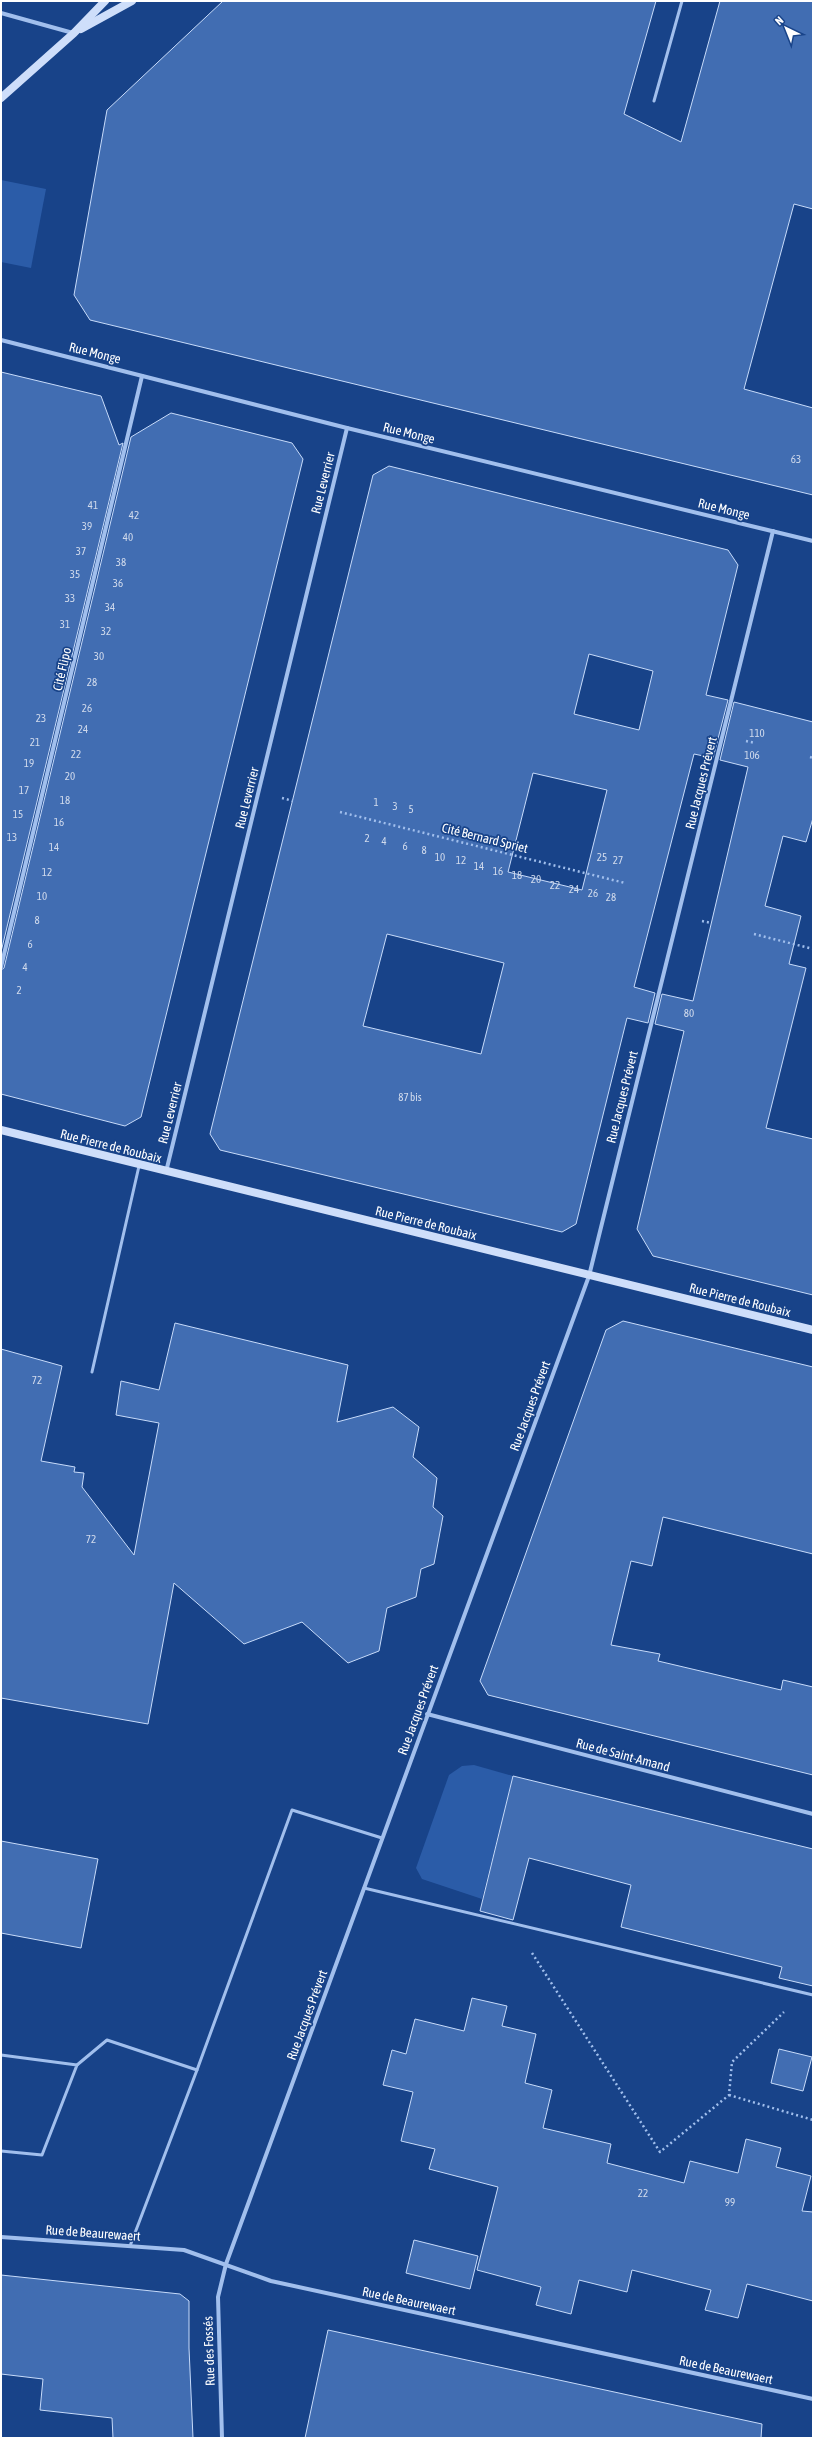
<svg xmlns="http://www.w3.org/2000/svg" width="814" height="2439" font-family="'Asap Condensed',sans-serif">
<rect width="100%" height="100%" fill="#184389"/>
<g fill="#2b5ca8">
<polygon points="1,180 46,189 31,268 1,262"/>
<polygon points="474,1765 513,1776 482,1899 422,1879 416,1868 449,1775 462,1766"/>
</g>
<g fill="#416db2" stroke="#c7dbfa" fill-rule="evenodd">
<polygon points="223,1 656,1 624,114 681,142 720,1 813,1 813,209 794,204 744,389 813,408 813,495 90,320 74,295 107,110"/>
<polygon points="1,372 101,396 119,445 123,443 1,952"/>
<polygon points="171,413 292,443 303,459 141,1117 125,1126 1,1094 1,970 4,968 131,437"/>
<path d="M389 466 728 550 738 565 706 695 728 700 713 758 694 754 634 987 655 993 648 1023 627 1018 576 1224 562 1232 220 1150 210 1134 373 475ZM589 654 653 671 639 730 574 714ZM533 773 607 790 582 890 508 872ZM387 934 504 963 481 1054 363 1026Z"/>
<polygon points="734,702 813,722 813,818 806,842 783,836 765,906 801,916 789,964 806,968 766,1128 813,1139 813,1295 653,1256 637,1229 684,1031 655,1024 662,994 693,1001 748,767 720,760"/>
<polygon points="623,1321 813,1367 813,1554 663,1517 652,1566 631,1561 611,1645 660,1654 658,1661 781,1690 783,1680 813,1687 813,1775 488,1695 480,1681 606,1330"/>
<polygon points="175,1323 348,1365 337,1422 393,1407 419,1427 413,1457 437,1478 433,1507 443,1516 434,1564 421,1569 416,1597 387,1608 379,1651 348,1663 302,1622 244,1644 174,1583 148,1724 1,1698 1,1349 62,1366 41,1461 75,1467 74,1472 84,1473 82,1487 134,1555 159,1423 116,1415 121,1381 159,1390"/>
<polygon points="513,1776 813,1849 813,1986 779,1978 782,1967 621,1927 631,1885 529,1858 513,1920 480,1911"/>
<polygon points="1,1841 98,1859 81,1948 1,1933"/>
<polygon points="472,1998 507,2006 502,2026 536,2034 525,2083 552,2090 543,2128 611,2144 607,2163 684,2183 690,2161 738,2173 746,2139 781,2148 776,2167 811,2176 802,2211 813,2212 813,2301 747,2284 738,2318 705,2310 711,2290 632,2270 627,2292 579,2280 571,2314 536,2305 541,2287 477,2270 498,2187 429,2169 435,2149 401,2141 413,2092 383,2085 392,2050 406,2054 415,2019 464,2031"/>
<polygon points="779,2049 812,2057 803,2091 771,2083"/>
<polygon points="414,2240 478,2256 470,2289 406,2273"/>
<polygon points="1,2275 180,2294 189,2301 189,2348 193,2438 113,2438 112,2418 40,2410 43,2379 1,2374"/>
<polygon points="328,2330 762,2424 761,2438 305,2438"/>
</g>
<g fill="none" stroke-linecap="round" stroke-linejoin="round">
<g stroke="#a1bfed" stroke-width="2.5" stroke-dasharray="2 3" stroke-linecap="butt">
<polyline points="746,741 755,743"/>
<polyline points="810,757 813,758"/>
<polyline points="282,798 293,801"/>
<polyline points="340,812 625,883"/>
<polyline points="702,921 711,923"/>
<polyline points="754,934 813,949"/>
<polyline points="532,1953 660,2152 729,2095 732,2062 784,2012"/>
<polyline points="729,2095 813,2120"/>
</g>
<g stroke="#a1bfed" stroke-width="3">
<polyline points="654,101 682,1"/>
<polyline points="92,1372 139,1166"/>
<polyline points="364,1888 813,1995"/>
<polyline points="1,2055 77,2065 42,2155 1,2151"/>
<polyline points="77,2065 107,2040 197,2070"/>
<polyline points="130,2246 197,2070 292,1810 382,1838"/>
</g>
<g stroke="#a1bfed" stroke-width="4">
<polyline points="1,13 73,33"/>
<polyline points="1,340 347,428 813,541"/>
<polyline points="1,967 142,376"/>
<polyline points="166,1172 347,428"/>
<polyline points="427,1714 813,1814"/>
<polyline points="1,2237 184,2250 271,2281 813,2399"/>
<polyline points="222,2438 218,2297 226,2264 589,1276 773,531"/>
</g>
<g stroke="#cedefa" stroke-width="8">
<polyline points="81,29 132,1"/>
<polyline points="1,98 74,33 105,1"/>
<polyline points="1,1130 813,1330"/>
</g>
</g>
<g text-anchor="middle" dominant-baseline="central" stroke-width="3.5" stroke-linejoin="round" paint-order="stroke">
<g font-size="11" fill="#d0daec">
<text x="796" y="459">63</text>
<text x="93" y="505">41</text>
<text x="134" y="515">42</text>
<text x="87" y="526">39</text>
<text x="128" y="537">40</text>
<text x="81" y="551">37</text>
<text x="121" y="562">38</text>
<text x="75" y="574">35</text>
<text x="118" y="583">36</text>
<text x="70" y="598">33</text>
<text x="110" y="607">34</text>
<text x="65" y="624">31</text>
<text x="106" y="631">32</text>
<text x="99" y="656">30</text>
<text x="92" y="682">28</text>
<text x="87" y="708">26</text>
<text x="41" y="718">23</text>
<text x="83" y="729">24</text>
<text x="757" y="733">110</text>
<text x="35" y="742">21</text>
<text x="76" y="754">22</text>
<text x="752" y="755">106</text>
<text x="29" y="763">19</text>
<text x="70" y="776">20</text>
<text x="24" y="790">17</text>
<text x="65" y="800">18</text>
<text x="376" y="802">1</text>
<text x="395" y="806">3</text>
<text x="411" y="809">5</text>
<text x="18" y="814">15</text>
<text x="59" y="822">16</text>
<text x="12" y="837">13</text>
<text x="367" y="838">2</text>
<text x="384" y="841">4</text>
<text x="405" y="846">6</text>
<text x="54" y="847">14</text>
<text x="424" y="850">8</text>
<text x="440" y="857">10</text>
<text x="602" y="857">25</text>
<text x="461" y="860">12</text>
<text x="618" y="860">27</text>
<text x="479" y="866">14</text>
<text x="498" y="871">16</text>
<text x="47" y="872">12</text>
<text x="517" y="875">18</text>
<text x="536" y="879">20</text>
<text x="555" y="885">22</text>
<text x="574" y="889">24</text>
<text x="593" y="893">26</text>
<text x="42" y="896">10</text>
<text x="611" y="897">28</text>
<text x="37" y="920">8</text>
<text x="30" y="944">6</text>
<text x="25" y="967">4</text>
<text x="19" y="990">2</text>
<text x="689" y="1013">80</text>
<text x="410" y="1097">87 bis</text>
<text x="37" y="1380">72</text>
<text x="91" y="1539">72</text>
<text x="643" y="2193">22</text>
<text x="730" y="2202">99</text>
</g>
<g font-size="13" fill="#fff" stroke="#184389">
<text transform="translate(95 353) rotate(14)">Rue Monge</text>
<text transform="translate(409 433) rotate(14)">Rue Monge</text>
<text transform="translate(323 483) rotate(-76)">Rue Leverrier</text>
<text transform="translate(724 509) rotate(14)">Rue Monge</text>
<text transform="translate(62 669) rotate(-77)">Cité Flipo</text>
<text transform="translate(701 783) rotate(-76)">Rue Jacques Prévert</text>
<text transform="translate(247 798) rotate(-76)">Rue Leverrier</text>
<text transform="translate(485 838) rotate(14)">Cité Bernard Spriet</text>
<text transform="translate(622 1097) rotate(-76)">Rue Jacques Prévert</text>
<text transform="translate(170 1113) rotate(-76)">Rue Leverrier</text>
<text transform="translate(111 1146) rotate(14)">Rue Pierre de Roubaix</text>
<text transform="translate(426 1223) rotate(14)">Rue Pierre de Roubaix</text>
<text transform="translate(740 1300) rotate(14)">Rue Pierre de Roubaix</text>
<text transform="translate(530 1406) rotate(-70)">Rue Jacques Prévert</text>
<text transform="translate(418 1710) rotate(-70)">Rue Jacques Prévert</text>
<text transform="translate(623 1755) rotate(15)">Rue de Saint-Amand</text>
<text transform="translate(307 2015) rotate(-70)">Rue Jacques Prévert</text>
<text transform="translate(93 2233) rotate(4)">Rue de Beaurewaert</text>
<text transform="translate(409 2301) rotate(12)">Rue de Beaurewaert</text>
<text transform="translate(209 2351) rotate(-92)">Rue des Fossés</text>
<text transform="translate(726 2370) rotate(12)">Rue de Beaurewaert</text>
</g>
</g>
<rect width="814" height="2439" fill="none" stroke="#ffffff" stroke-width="4"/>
<g transform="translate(786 28) rotate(317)" stroke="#184389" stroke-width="3" paint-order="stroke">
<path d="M0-3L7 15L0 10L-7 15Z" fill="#ffffff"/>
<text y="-6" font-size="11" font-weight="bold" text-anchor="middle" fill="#ffffff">N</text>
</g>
</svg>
